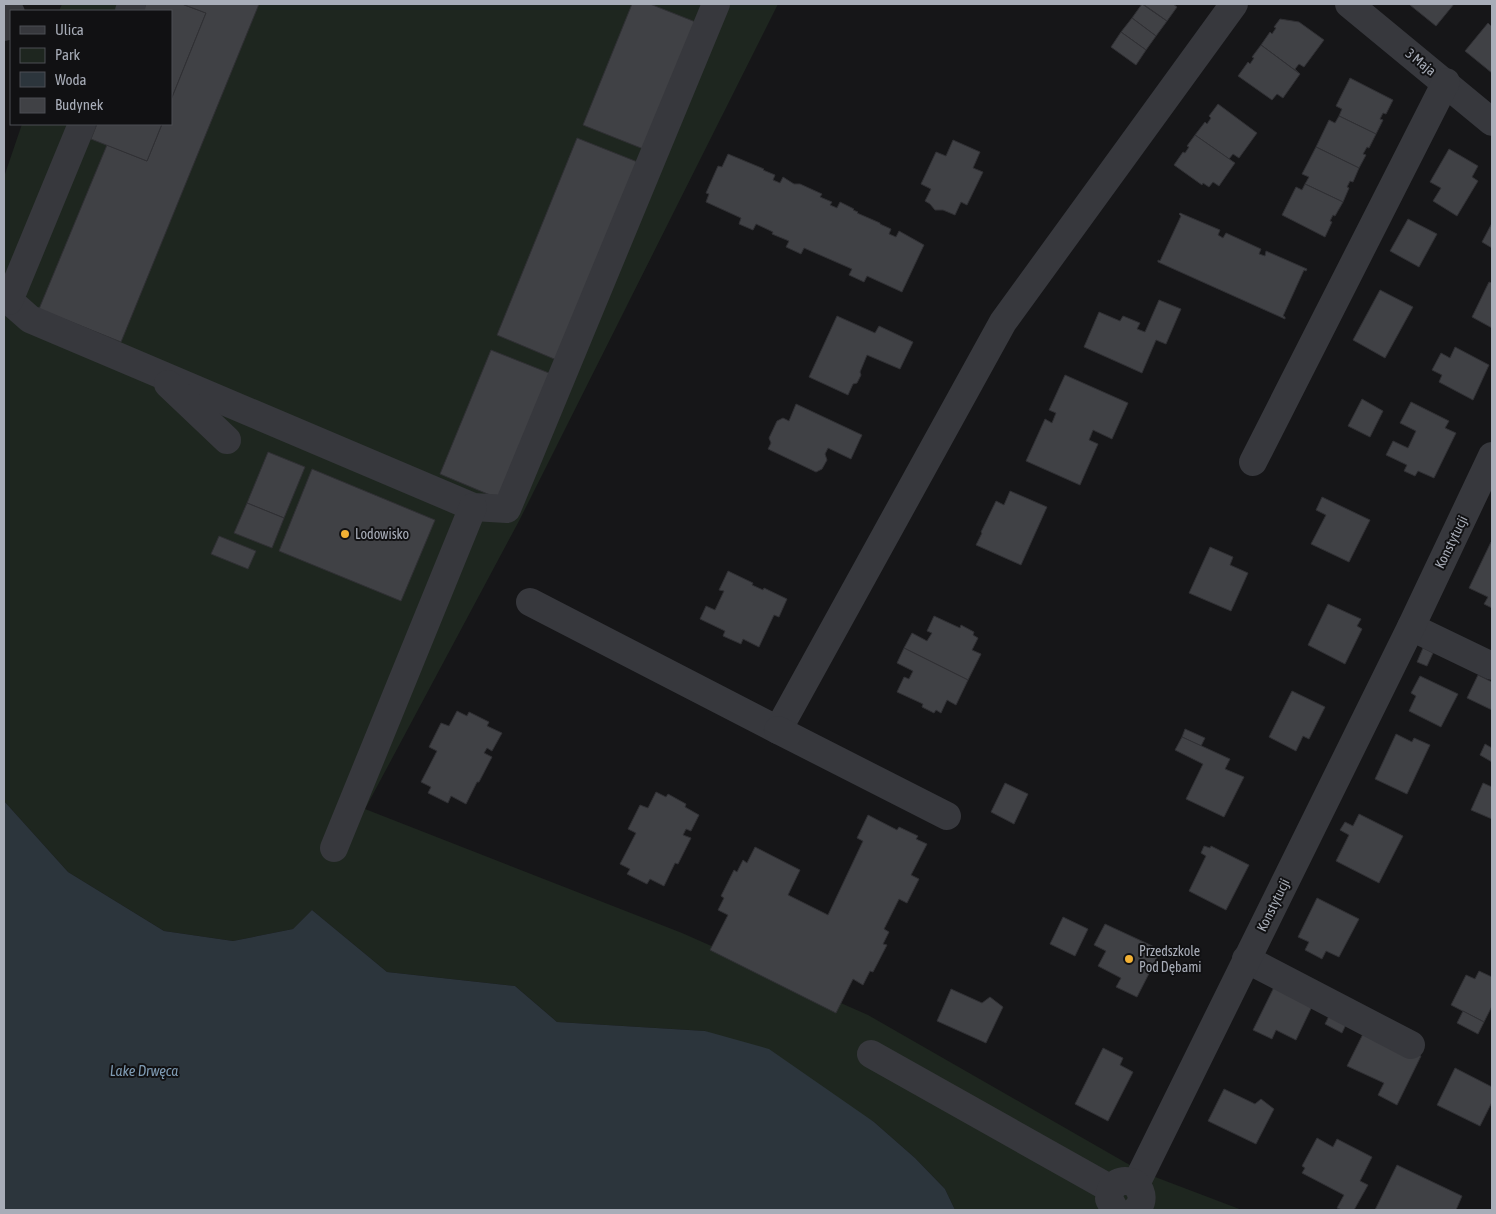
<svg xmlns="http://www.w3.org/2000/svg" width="1496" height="1214" font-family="'Asap Condensed',sans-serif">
<rect width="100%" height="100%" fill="#161618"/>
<polygon fill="#1e261f" points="62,4 778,4 519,521 365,809 682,933 868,1015 1142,1172 1242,1210 955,1210 945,1189 915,1158 874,1122 705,1031 557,1022 515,986 387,972 312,910 293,929 233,941 164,931 68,872 4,801 4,177 22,124 171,124 171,11 59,11"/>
<polygon fill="#2c353c" points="4,801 68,872 164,931 233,941 293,929 312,910 387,972 515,986 557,1022 705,1031 769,1049 874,1122 915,1158 945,1189 955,1210 4,1210"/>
<g fill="#404145" stroke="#303034">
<polygon points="146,4 182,4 206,13 171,100 171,11 143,11"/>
<polygon points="182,4 259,4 121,342 39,309 107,145 147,161 162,124 171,124 171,100 206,13"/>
<polygon points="632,4 650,4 698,23 646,150 583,125"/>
<polygon points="1142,4 1167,21 1156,36 1132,18"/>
<polygon points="1143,4 1173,4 1177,7 1167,21"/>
<polygon points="1412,4 1454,4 1436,26 1410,5"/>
<polygon points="1132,18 1156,36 1146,50 1121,32"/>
<polygon points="1280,19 1299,22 1324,40 1304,67 1299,64 1295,69 1300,74 1261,45 1270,32 1272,34 1276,28 1274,27"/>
<polygon points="1488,23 1492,27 1492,73 1465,51"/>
<polygon points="1121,32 1146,50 1136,65 1111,47"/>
<polygon points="1261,45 1300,74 1283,98 1277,94 1272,100 1238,76 1248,62 1250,64 1254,58 1252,57"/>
<polygon points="1350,78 1393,100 1386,114 1383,113 1380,119 1383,120 1376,134 1339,116 1342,109 1336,106"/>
<polygon points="1218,104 1257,133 1239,158 1233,154 1229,159 1195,135 1205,122 1207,124 1211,118 1209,116"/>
<polygon points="1339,116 1376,134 1369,148 1367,147 1363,154 1366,155 1359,168 1316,147 1329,120 1335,123"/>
<polygon points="97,124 162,124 147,161 91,139"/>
<polygon points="1195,135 1235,163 1219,186 1213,182 1209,187 1203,183 1202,185 1174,165 1183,152 1185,153 1189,147 1187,146"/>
<polygon points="577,138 640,163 559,361 497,335"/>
<polygon points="953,140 980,152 973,168 983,172 967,205 961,202 955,215 943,210 935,210 930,204 925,201 931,189 921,184 936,152 946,156"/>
<polygon points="1316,147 1359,168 1353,182 1350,181 1347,187 1349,188 1343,202 1305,184 1309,177 1302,174"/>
<polygon points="1449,149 1478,166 1472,177 1478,181 1457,216 1433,201 1441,188 1430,182"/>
<polygon points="728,154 764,169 763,170 775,175 773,180 780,183 783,177 794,184 800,184 822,194 820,197 832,202 830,205 837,208 840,202 854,209 853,210 858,212 857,213 880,223 880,224 891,229 889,234 896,237 899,231 924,245 902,292 867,276 864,282 849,275 852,269 804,248 801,254 786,247 789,241 772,234 773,232 756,224 753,230 739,224 741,218 706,202 709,194 706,193 718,166 722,167"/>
<polygon points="1305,184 1343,202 1335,216 1333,215 1330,221 1332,222 1325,237 1282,215 1296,187 1302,190"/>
<polygon points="1180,213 1220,230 1218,235 1223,238 1226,233 1261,249 1259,254 1265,256 1266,251 1307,269 1306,271 1304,270 1283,316 1285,317 1285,319 1158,262 1158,260 1160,261 1181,216 1179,214"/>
<polygon points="1408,219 1437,234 1419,267 1390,251"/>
<polygon points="1492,223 1492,248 1482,242"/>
<polygon points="1489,282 1492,283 1492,328 1472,317"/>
<polygon points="1380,290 1413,307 1385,358 1353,340"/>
<polygon points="1159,300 1181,309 1166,344 1156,340 1142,373 1084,347 1099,312 1120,321 1123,316 1140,323 1137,329 1145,332"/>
<polygon points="837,316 875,333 879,326 913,342 900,369 867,355 860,372 861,375 857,383 853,384 848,395 809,377"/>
<polygon points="1455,347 1489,365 1473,400 1439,382 1442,375 1432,370 1441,353 1450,358"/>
<polygon points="491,350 554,375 502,500 440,474"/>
<polygon points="1065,375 1128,403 1112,439 1093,430 1089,440 1098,444 1080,485 1026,461 1045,419 1052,423 1056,413 1049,410"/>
<polygon points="1362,399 1383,411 1370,437 1348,426"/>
<polygon points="1411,402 1449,421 1445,428 1456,433 1434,478 1418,471 1415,476 1404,471 1407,465 1386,455 1393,441 1408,448 1416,431 1400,423"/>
<polygon points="796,404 862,435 851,459 828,448 825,454 827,460 822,469 816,472 768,449 771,443 769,438 777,421 783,418 789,421"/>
<polygon points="268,452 305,467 284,518 247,503"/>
<polygon points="312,469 435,520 401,601 279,551"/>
<polygon points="1010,491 1047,507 1021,565 976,545 982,533 981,532 996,501 1004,505"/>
<polygon points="1322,497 1370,520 1349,562 1311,544 1326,515 1316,510"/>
<polygon points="247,503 284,518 272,548 234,533"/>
<polygon points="219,536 256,551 248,569 211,554"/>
<polygon points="1491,542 1492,543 1492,608 1484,604 1488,597 1469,588"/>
<polygon points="1210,547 1233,557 1230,565 1248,573 1231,611 1189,593"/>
<polygon points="728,571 753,583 752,585 763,590 764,588 787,599 779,617 774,615 759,647 743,639 741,644 723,636 725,631 700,619 706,606 715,610 724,591 719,590"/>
<polygon points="1328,604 1361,619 1357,626 1362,629 1345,664 1308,645"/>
<polygon points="934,616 960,628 961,625 974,632 973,635 978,638 972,650 981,654 968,680 904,648 912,633 927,641 932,633 927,631"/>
<polygon points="904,648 968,680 956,705 947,700 941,713 936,710 934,713 922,707 923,704 897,692 904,677 909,679 913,671 897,663"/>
<polygon points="1423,648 1433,653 1427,666 1417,662"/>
<polygon points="1478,675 1492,682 1492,710 1467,698"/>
<polygon points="1420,676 1458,694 1441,727 1409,711 1416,696 1411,693"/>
<polygon points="1292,691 1325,707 1309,739 1303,736 1296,751 1269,737"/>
<polygon points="457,711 467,716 469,712 489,722 487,726 502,733 492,751 487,748 484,753 492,757 479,782 477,782 466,804 451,796 448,803 428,793 431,787 421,782 437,751 429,747 441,723 449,726"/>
<polygon points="1185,729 1205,738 1201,746 1182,737"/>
<polygon points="1396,734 1412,742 1414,738 1430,745 1407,794 1375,779"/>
<polygon points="1182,737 1230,759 1225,769 1244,777 1224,817 1186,799 1203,764 1175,750"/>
<polygon points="1485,744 1492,748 1492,762 1480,755"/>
<polygon points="1005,783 1028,794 1014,824 991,812"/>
<polygon points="1483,783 1492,787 1492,819 1471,810"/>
<polygon points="656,792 666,797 668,794 686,804 685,807 699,815 691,831 686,829 683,835 691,838 678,864 675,863 664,886 650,879 647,884 627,874 630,869 620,864 636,833 628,829 640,805 648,808"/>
<polygon points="1359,814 1403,836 1379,883 1336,861 1349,835 1340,830 1345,822 1353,826"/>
<polygon points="868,815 897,830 899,827 918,836 916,839 927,844 911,875 919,879 907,903 899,899 884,929 889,932 883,944 887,945 873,972 870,971 863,985 853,979 836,1013 710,950 728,915 718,910 724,898 721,896 734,870 737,872 743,860 747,863 755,847 800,870 788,895 828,915 863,841 857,838"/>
<polygon points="1204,846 1210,848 1211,846 1249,865 1226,910 1189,891 1206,856 1201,853"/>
<polygon points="1317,898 1359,919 1339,957 1326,951 1322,959 1305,950 1309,942 1298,937"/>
<polygon points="1063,917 1088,929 1075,956 1050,944"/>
<polygon points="1105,924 1161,950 1137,997 1116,987 1121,978 1098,966 1106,951 1094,945"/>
<polygon points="1479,971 1492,977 1492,1006 1484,1022 1451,1005 1466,975 1475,979"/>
<polygon points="1278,979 1316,998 1296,1040 1276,1030 1272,1039 1253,1030"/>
<polygon points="951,989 982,1003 990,997 1003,1007 986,1043 937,1021"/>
<polygon points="1332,1010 1349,1018 1342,1033 1325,1024"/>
<polygon points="1463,1011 1484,1022 1478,1034 1457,1023"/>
<polygon points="1366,1028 1421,1056 1397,1105 1378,1095 1384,1083 1347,1066"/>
<polygon points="1103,1048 1123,1058 1120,1065 1133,1072 1108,1121 1075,1104"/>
<polygon points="1455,1068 1492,1087 1492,1102 1480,1126 1437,1105"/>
<polygon points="1224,1089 1255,1104 1261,1099 1274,1109 1256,1144 1208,1121"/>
<polygon points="1317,1138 1333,1147 1337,1139 1372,1157 1360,1181 1368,1185 1354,1210 1342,1210 1337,1208 1344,1195 1302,1173 1305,1168 1302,1166"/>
<polygon points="1397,1165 1462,1196 1456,1210 1375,1210"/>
</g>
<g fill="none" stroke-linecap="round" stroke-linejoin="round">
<g stroke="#37383d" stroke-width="28">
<polyline points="1349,4 1492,122"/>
<polyline points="129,11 132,4"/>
<polyline points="4,27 11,13"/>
<polyline points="4,296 30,319 473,507 507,509 716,4"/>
<polyline points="9,301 82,124"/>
<polyline points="168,384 227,440"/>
<polyline points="1253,462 1446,82"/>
<polyline points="530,602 778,730 1003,322 1234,4"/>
<polyline points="1411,627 1492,666"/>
<polyline points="778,730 947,816"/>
<polyline points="334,848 473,507"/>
<polyline points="1246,959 1411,1045"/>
<polyline points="871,1054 1111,1189"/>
<polyline points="1136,1184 1411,627 1492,456"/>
<path d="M1115 1210 1109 1199C1110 1183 1122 1177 1136 1184 1143 1193 1144 1202 1136 1210"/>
</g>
</g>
<g fill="#f2b134" stroke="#111113" stroke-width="2">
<circle cx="345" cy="534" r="5"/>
<circle cx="1129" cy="959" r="5"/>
</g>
<g text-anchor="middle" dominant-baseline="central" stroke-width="4" stroke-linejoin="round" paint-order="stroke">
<g font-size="14" fill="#a8adb8" stroke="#111113">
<text transform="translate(1421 62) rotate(39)">3 Maja</text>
<text transform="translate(1451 542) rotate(-64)">Konstytucji</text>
<text transform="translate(1273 905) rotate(-64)">Konstytucji</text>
</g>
<g font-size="14" fill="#a8adb8" stroke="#111113" text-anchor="start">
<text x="355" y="534">Lodowisko</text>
<text x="1139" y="951">Przedszkole<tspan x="1139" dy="16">Pod Dębami</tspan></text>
</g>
<g font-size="15" font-style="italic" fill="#7f9bb3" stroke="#111113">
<text x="144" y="1070">Lake Drwęca</text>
</g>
</g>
<rect width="1496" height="1214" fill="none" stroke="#a8adb8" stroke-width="10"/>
<rect x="10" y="10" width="162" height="115" fill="#111113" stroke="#4d4f55"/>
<rect x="20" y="26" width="25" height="8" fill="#37383d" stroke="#4d4f55"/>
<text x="55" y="35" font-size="15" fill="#a8adb8">Ulica</text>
<rect x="20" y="48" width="25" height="15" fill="#1e261f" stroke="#4d4f55"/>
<text x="55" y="60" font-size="15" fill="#a8adb8">Park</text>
<rect x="20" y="72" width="25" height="15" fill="#2c353c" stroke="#4d4f55"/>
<text x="55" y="85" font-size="15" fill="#a8adb8">Woda</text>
<rect x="20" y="98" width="25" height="15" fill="#404145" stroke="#4d4f55"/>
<text x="55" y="110" font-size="15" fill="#a8adb8">Budynek</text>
</svg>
